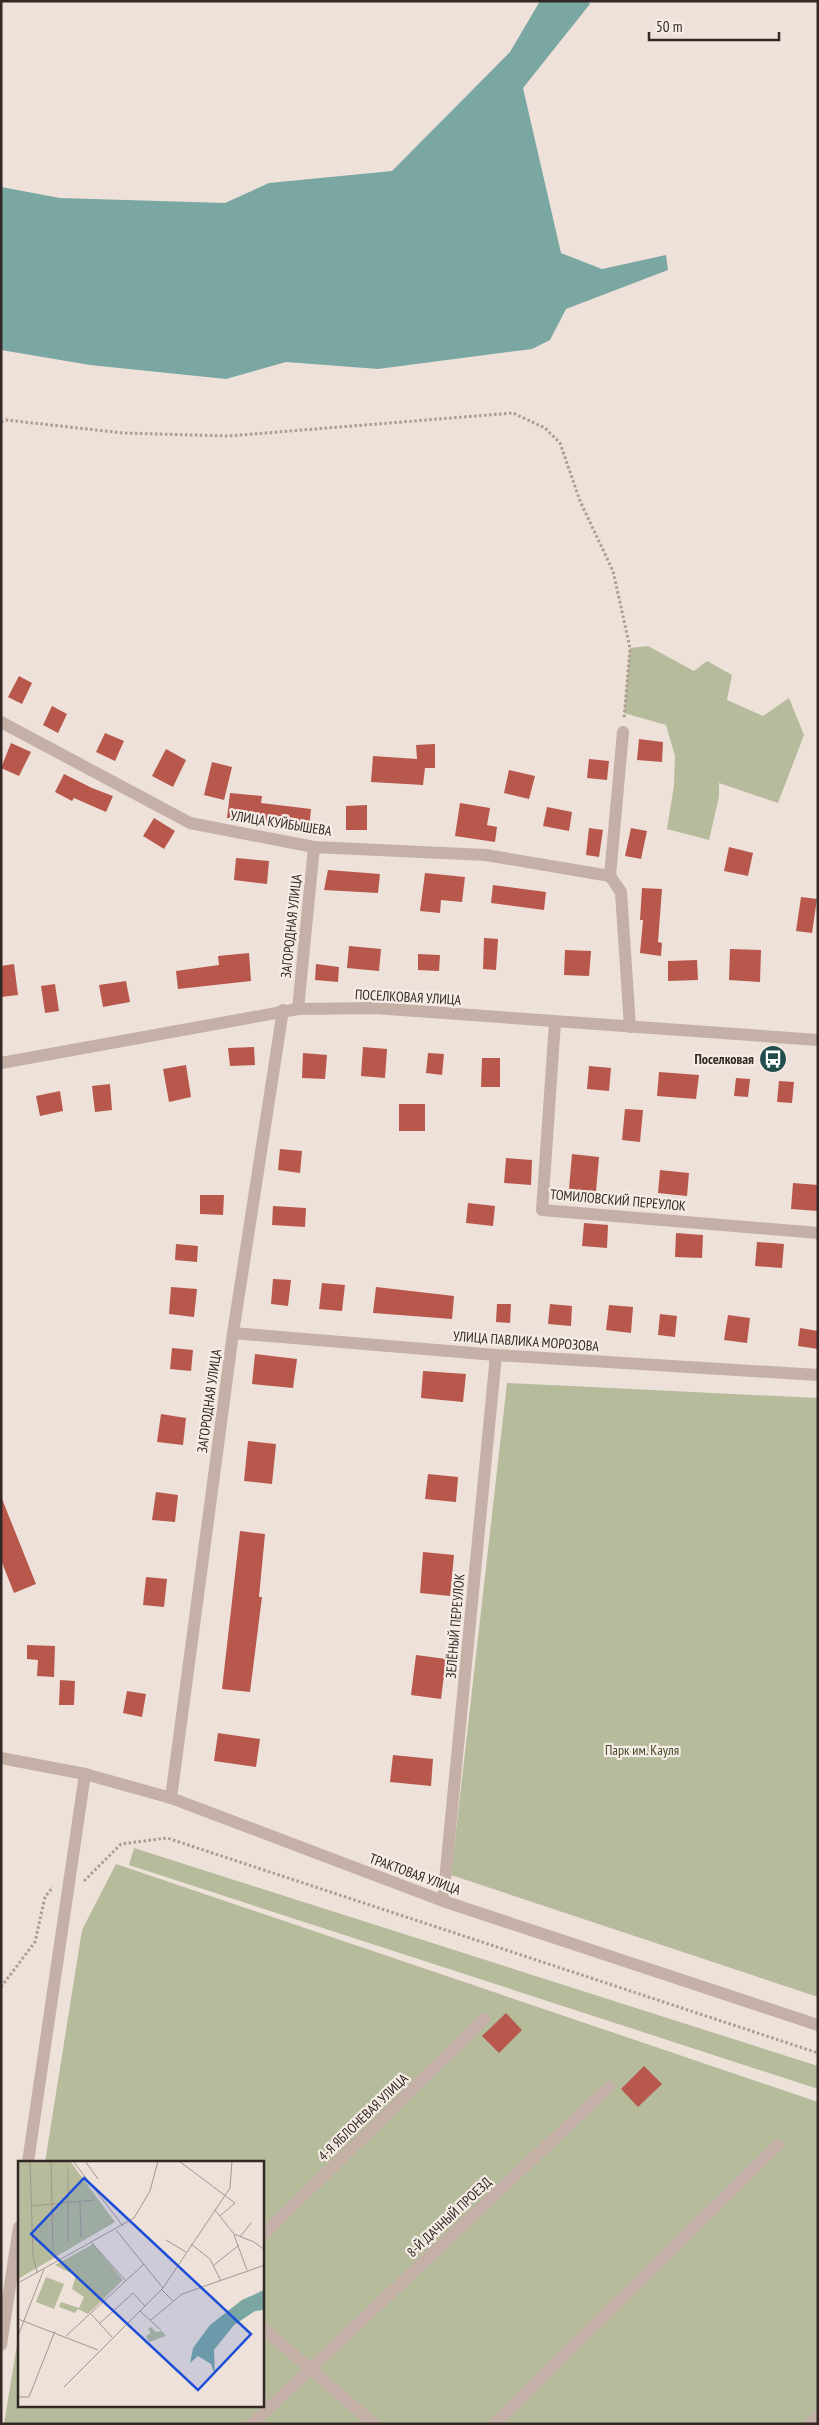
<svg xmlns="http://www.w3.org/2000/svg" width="819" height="2425" font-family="'PT Sans Narrow',sans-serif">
<rect width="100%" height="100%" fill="#eee1d9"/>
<g fill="#b5bb9b">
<polygon points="648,646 694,671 707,661 732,675 727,700 763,716 789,698 804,735 778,803 719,783 719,797 709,840 667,829 674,785 675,756 666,725 624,713 630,648"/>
<polygon points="507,1383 818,1398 818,1997 451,1875"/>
<polygon points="134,1848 818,2066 818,2089 129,1865"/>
<polygon points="116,1864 818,2102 818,2424 4,2424 19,2332 19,2406 262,2406 262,2162 45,2162 82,1930"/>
</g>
<polygon fill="#7ba7a3" points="540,1 588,1 590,4 523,88 561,253 602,269 666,255 668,270 566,309 550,340 532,349 378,369 286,362 226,379 90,365 1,350 1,187 60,198 225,203 269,183 392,171 510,52"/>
<g fill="#b8584d">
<polygon points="19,676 32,683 22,704 8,697"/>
<polygon points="52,706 67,714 58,733 43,725"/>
<polygon points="105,733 124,741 115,761 96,752"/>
<polygon points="639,739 663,742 662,762 637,760"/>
<polygon points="11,743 31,752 19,776 1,768"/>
<polygon points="435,744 435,768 425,768 423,785 371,782 373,756 417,759 416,745"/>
<polygon points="166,749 186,760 173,787 152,776"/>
<polygon points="589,759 609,761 607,780 587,778"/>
<polygon points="212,762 232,767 224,800 204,795"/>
<polygon points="509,770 535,776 529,799 504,793"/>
<polygon points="64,774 92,788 113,796 106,812 74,798 72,801 55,792"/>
<polygon points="230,793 262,796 261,803 311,809 309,828 227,818"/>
<polygon points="460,803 490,808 487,825 497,827 495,842 455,836"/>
<polygon points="367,805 367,830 346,830 346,806"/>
<polygon points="547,807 572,812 569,831 543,826"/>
<polygon points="154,818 175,831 164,849 143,836"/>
<polygon points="589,828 603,830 599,857 586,855"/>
<polygon points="631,828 647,831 641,859 625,856"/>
<polygon points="729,847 753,853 748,876 724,871"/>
<polygon points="236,858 269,861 267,884 234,880"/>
<polygon points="328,870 380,874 378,893 324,890"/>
<polygon points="425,873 465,877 462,902 441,900 440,913 420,911"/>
<polygon points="493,885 546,892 544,910 491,903"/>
<polygon points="642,888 662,889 658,942 662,943 661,956 640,953 643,920 640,920"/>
<polygon points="801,897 817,899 812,933 796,931"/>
<polygon points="484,938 498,939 496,970 483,969"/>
<polygon points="349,946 381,949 379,971 347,968"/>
<polygon points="730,949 761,950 760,982 729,980"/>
<polygon points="565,950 591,951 589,976 564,975"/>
<polygon points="249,953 251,981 178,989 176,971 219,965 218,956"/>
<polygon points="418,954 440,955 439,971 418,970"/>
<polygon points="697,960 698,980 668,981 668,961"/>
<polygon points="14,964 18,995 1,997 1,966"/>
<polygon points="316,964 339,967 338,982 315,980"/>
<polygon points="126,981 130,1002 103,1007 99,985"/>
<polygon points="55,984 59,1011 45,1013 41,986"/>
<polygon points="254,1047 255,1065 230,1066 228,1048"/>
<polygon points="363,1047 387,1049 385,1078 361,1076"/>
<polygon points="303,1053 327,1055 325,1079 302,1078"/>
<polygon points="428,1053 444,1054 442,1075 426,1073"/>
<polygon points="482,1058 500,1058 500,1087 481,1087"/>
<polygon points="186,1065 191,1097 169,1102 163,1069"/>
<polygon points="589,1066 611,1068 609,1091 587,1089"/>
<polygon points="659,1072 699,1075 696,1099 657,1096"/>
<polygon points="736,1078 750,1079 748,1097 734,1096"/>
<polygon points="779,1081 794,1082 792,1103 777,1102"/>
<polygon points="110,1084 112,1110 95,1112 92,1086"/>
<polygon points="60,1091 63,1111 40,1116 36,1096"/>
<rect x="399" y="1104" width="26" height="27"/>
<polygon points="625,1109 643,1110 640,1142 622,1140"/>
<polygon points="280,1149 302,1151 300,1173 278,1170"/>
<polygon points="572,1154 599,1157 596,1191 569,1189"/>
<polygon points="506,1158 532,1160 531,1185 504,1183"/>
<polygon points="660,1170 689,1173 687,1196 658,1193"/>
<polygon points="793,1183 818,1185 818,1211 791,1209"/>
<polygon points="200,1195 224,1195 223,1215 200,1214"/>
<polygon points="468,1203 495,1206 493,1226 466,1223"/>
<polygon points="273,1206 306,1208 305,1227 272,1225"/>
<polygon points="584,1223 608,1225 607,1248 582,1246"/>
<polygon points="676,1233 703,1235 702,1258 675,1257"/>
<polygon points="757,1242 784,1244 782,1268 755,1266"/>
<polygon points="176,1244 198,1246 197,1262 175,1260"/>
<polygon points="273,1279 291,1280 288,1306 271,1304"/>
<polygon points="322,1283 345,1285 342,1311 319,1309"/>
<polygon points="171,1287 197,1289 194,1317 169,1314"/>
<polygon points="376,1287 454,1296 452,1319 373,1313"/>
<polygon points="497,1304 511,1304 510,1323 496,1322"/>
<polygon points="550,1304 572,1306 571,1326 548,1324"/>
<polygon points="609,1305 633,1307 631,1333 606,1330"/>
<polygon points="660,1314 677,1316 675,1337 658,1335"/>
<polygon points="728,1315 750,1318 747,1343 724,1340"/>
<polygon points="800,1328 818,1331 818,1349 798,1346"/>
<polygon points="172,1348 193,1350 191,1371 170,1369"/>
<polygon points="255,1354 297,1359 293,1388 252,1384"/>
<polygon points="423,1371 466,1374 463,1402 421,1398"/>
<polygon points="161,1414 186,1418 183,1445 157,1442"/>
<polygon points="248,1441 276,1444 272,1484 244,1481"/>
<polygon points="428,1474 458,1477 456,1502 425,1499"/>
<polygon points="156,1492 178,1495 175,1522 152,1520"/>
<polygon points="2,1499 36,1584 14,1593 1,1560"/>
<polygon points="240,1531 265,1534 259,1597 262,1597 250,1692 222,1689"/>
<polygon points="423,1552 454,1555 450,1596 420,1593"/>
<polygon points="146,1577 167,1579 164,1607 143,1605"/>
<polygon points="27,1645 55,1646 54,1677 37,1676 38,1660 27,1659"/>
<polygon points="416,1655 446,1659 441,1699 411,1695"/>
<polygon points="60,1680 75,1681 74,1705 59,1705"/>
<polygon points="127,1691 146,1694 142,1717 123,1713"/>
<polygon points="218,1733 260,1739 256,1767 214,1761"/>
<polygon points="393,1755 433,1759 431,1786 390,1782"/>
<polygon points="506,2013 522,2030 499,2053 482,2036"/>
<polygon points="644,2066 662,2084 638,2107 621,2089"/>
</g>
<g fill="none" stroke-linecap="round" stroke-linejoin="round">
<g stroke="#b09a91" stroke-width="3" stroke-dasharray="2.5 2.5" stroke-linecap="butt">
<polyline points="1,422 6,420 123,433 228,436 513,413 545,428 560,443 580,501 613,571 630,648 624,719"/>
<polyline points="84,1881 121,1844 167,1838 818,2053"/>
<polyline points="1,1987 35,1942 45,1897 53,1887"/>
</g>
<g stroke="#c4b0a7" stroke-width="12">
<polyline points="1,722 190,823 314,847 486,855 610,876"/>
<polyline points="623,732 610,876 621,892 630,1027"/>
<polyline points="298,1009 314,847"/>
<polyline points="555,1022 542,1210 818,1233"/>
<polyline points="1,1063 298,1009 374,1008 818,1040"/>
<polyline points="233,1333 496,1355 818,1375"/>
<polyline points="1,1758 85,1774"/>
<polyline points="171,1798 233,1333 283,1010"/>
<polyline points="443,1901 496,1355"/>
<polyline points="262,2236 484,2019"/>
<polyline points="262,2327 374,2424"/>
<polyline points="252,2424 609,2087"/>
<polyline points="494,2424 778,2145"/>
<polyline points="810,2424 818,2416"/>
</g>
<g stroke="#c4b0a7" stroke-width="12">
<polyline points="28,2162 85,1774 171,1798 443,1901 818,2025"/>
<polyline points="1,2345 19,2227"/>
</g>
</g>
<defs>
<g id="bus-disc" transform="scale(1.4375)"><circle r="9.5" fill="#214e4b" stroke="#f6ece5"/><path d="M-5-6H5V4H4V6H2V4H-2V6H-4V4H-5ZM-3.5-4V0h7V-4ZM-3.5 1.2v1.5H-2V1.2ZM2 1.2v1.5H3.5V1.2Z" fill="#fff"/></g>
</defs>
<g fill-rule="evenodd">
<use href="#bus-disc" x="773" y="1059"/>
</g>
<g text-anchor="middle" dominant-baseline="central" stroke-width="4.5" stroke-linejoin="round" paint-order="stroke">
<g font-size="14" fill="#322826" stroke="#f6ece5">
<text transform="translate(281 823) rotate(9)">УЛИЦА КУЙБЫШЕВА</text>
<text transform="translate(291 926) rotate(-84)">ЗАГОРОДНАЯ УЛИЦА</text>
<text transform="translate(408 997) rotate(3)">ПОСЕЛКОВАЯ УЛИЦА</text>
<text transform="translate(618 1200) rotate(5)">ТОМИЛОВСКИЙ ПЕРЕУЛОК</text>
<text transform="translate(526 1341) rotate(4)">УЛИЦА ПАВЛИКА МОРОЗОВА</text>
<text transform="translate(209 1401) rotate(-82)">ЗАГОРОДНАЯ УЛИЦА</text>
<text transform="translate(455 1626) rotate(-85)">ЗЕЛЁНЫЙ ПЕРЕУЛОК</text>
<text transform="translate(415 1874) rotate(20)">ТРАКТОВАЯ УЛИЦА</text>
<text transform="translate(363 2117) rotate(-44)">4-Я ЯБЛОНЕВАЯ УЛИЦА</text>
<text transform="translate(449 2217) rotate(-43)">8-Й ДАЧНЫЙ ПРОЕЗД</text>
</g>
<g font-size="14" font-weight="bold" fill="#322826" stroke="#f6ece5" text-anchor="end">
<text x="754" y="1059">Поселковая</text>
</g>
<g font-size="14" fill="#464d2d" stroke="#f6ece5">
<text x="642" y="1750">Парк им. Кауля</text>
</g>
</g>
<g transform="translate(18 2161)">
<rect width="246" height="246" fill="#eee1d9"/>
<path d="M0 0H52L97 61 0 118ZM75 83 105 119 70 153 60 148 57 152 41 146 43 141 61 147 66 136 54 128 58 115 37 104ZM28 116 46 123 36 148 18 141ZM133 166 138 171 144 170 148 175 131 181 128 175 133 172 130 168Z" fill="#b5bb9b"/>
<path d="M246 129V149L237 150 216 164 196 189 197 214 193 203 180 195 172 202 175 187 192 164 224 139Z" fill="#7ba7a3"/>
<path fill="none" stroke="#a39791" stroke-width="1" d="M12 0 15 95 19 111M33 0 35 89M55 0 105 65M67 0 80 18M161 0 217 42 202 55M62 41 63 76M13 45 77 39M197 49 216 73 236 81 247 89M98 69 145 127M216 74 229 109M222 76 233 62M148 79 168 91M50 81V8M73 81 108 120M173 83 192 98 203 120M196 104 221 84M0 122 116 57 132 30 140 0M144 129 155 140M122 150 143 169M73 153 94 176M0 158 80 189M133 159 164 133 247 104M81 163 115 132 127 145M0 175 26 108M48 175 126 103M46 226 145 127 212 27 214 0M0 236H11L37 170"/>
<path fill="#1d4ed8" fill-opacity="0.15" stroke="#1d4ed8" stroke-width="2.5" d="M66 17 233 173 180 229 13 73Z"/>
<rect width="246" height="246" fill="none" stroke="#322826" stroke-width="2.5"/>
</g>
<rect width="819" height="2425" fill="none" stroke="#322826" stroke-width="5"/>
<path d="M649 32v8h130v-8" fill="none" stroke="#322826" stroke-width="2.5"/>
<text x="656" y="32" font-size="15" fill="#322826" stroke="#f6ece5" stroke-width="4" paint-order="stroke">50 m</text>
</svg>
